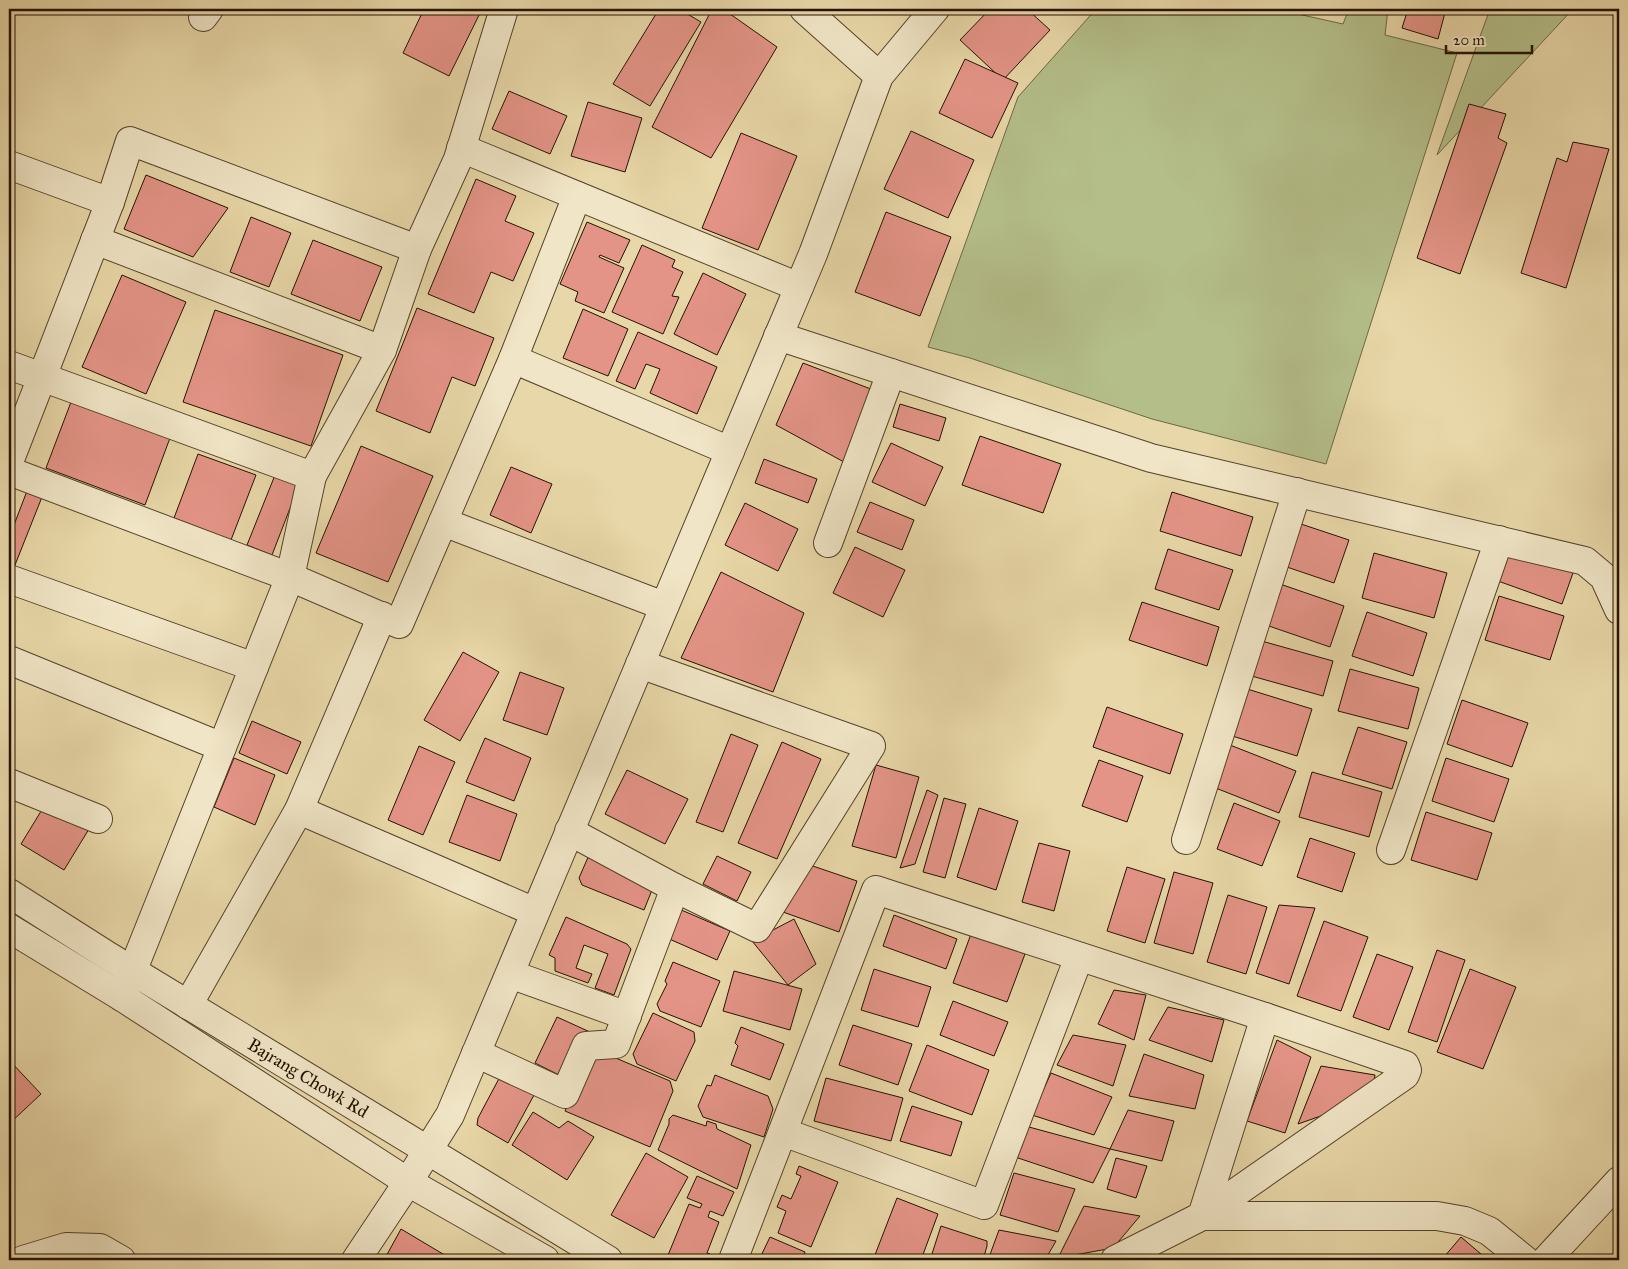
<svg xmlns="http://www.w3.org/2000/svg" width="1628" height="1269" font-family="'IM FELL Great Primer',serif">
<rect width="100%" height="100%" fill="#e8d7a8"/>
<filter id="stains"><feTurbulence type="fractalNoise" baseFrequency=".004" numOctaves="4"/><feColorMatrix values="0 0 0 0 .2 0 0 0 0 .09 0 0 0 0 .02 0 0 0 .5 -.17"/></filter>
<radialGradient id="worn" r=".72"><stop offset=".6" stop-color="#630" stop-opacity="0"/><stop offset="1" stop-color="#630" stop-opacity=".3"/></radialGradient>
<g fill="#b4be89" stroke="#6c6844">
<polygon points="1096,9 1298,9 1298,14 1343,24 1349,9 1388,9 1385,35 1457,53 1326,464 1152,419 970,358 928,347 1018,97"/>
<polygon points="1490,9 1573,9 1437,155"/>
</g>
<g fill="#e49487" stroke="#241200">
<polygon points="424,9 482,9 449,76 403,53"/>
<polygon points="659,9 679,9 701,22 650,106 613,84"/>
<polygon points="712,9 723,9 777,47 711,158 652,127"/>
<polygon points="990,9 1027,9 1050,30 1003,80 960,40"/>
<polygon points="1408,9 1446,9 1438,39 1402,28"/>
<polygon points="965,59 1018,83 992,138 939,113"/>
<polygon points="509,91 567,116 550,154 492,129"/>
<polygon points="588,102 642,118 625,172 571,156"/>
<polygon points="1469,104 1506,114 1498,138 1507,143 1460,274 1417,258"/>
<polygon points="911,131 974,160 948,218 884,189"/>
<polygon points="741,133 797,156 758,250 702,228"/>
<polygon points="1573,142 1609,149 1566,288 1521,273 1557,158 1567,162"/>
<polygon points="146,175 228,208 193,257 124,229"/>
<polygon points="476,179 516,196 505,221 534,233 513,281 491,272 474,313 428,294"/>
<polygon points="886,212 951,237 920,316 855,292"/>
<polygon points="251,217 291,233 269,287 230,272"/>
<polygon points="587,222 630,240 619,263 600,255 599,257 624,268 604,313 575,301 578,292 560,284"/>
<polygon points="313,240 382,267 360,321 291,294"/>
<polygon points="642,245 675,260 672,267 683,272 672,296 679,297 663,334 612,312"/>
<polygon points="703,273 746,294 717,355 674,334"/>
<polygon points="122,275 186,302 146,394 82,367"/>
<polygon points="417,308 494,338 475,386 452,377 430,433 376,411"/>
<polygon points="583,309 628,329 608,376 563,358"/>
<polygon points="215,310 343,355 311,446 183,402"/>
<polygon points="638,332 717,367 697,414 650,393 660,369 646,364 635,389 616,381"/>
<polygon points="803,363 876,391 844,462 776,425"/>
<polygon points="71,402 170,438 145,505 46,468"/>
<polygon points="900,404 946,418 939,441 893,427"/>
<polygon points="980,436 1061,464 1043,513 962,485"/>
<polygon points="891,443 943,467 925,506 872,482"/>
<polygon points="361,446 433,476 388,582 316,553"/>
<polygon points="198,454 256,475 231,540 174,518"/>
<polygon points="764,459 817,479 808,503 755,483"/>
<polygon points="511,467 552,484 531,533 490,515"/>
<polygon points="275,475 299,485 272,555 247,545"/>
<polygon points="27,491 42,497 13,570 9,569 9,538"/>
<polygon points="1172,492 1253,517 1241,556 1160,531"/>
<polygon points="870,502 914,520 902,550 857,532"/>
<polygon points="745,503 798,529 778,571 725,545"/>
<polygon points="1298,523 1349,540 1334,583 1284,566"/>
<polygon points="855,547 905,570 883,617 833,593"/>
<polygon points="1511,547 1574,570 1562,604 1498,581"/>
<polygon points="1168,549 1233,570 1219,610 1155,589"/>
<polygon points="1374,553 1447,573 1434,618 1362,598"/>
<polygon points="721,572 804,613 773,692 681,658"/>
<polygon points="1280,584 1344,606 1330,647 1266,625"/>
<polygon points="1499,596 1564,616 1550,660 1485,640"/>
<polygon points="1142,602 1219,627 1207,666 1129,640"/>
<polygon points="1367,612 1427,633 1413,676 1352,656"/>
<polygon points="1258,640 1333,661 1323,696 1248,675"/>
<polygon points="463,652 499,672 460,741 424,720"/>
<polygon points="1350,669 1419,688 1408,729 1338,711"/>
<polygon points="520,672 564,688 547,735 503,720"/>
<polygon points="1244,688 1312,709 1297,756 1229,735"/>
<polygon points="1462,700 1528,723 1512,767 1447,744"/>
<polygon points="1107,707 1183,734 1170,774 1093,747"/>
<polygon points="252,721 301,742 287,774 239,753"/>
<polygon points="1358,727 1407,742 1392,789 1342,774"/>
<polygon points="731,734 758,745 723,832 696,822"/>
<polygon points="485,738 531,758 514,801 466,782"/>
<polygon points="782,742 821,759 777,859 738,843"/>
<polygon points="1230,745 1296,771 1279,813 1213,787"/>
<polygon points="419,746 455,762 423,835 388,820"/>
<polygon points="234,758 275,775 255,825 214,807"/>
<polygon points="1446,758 1509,779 1494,822 1432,801"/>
<polygon points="1099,760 1143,776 1127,822 1082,806"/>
<polygon points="876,765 919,777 896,858 852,846"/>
<polygon points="627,770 688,799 665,844 605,814"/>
<polygon points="1312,772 1382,792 1369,837 1299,817"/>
<polygon points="927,790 938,795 915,864 900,868"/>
<polygon points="467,795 517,814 500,861 449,842"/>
<polygon points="944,798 966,804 945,878 923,872"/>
<polygon points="46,803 89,829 64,870 21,844"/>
<polygon points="1234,803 1280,821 1262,866 1217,849"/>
<polygon points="979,808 1018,821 996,890 957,877"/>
<polygon points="1426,812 1492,833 1477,880 1411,860"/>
<polygon points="1310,838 1355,853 1342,892 1297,877"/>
<polygon points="1039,843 1070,851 1054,911 1022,902"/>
<polygon points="589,855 652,890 644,910 582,885 579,878"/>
<polygon points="717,856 751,872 737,901 703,884"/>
<polygon points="801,862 857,881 839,932 783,912"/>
<polygon points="1127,867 1165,879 1145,943 1107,931"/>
<polygon points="1174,872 1213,883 1193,954 1154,943"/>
<polygon points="1228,895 1267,907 1246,974 1207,962"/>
<polygon points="1279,905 1315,908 1289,984 1256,973"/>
<polygon points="679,909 730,931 717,960 667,938"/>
<polygon points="894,915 957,939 946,969 883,946"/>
<polygon points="566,917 627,944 631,949 614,995 595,988 608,954 584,945 576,968 592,974 588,983 555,971 555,958 549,955"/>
<polygon points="794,919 816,964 788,985 752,941"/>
<polygon points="1324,921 1368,937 1341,1011 1297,996"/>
<polygon points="971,934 1025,954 1007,1002 953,983"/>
<polygon points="1437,950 1465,960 1437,1042 1408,1032"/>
<polygon points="1377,954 1413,967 1389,1030 1353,1017"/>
<polygon points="673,962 720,981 701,1027 660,1011 657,1004 667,984 665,981"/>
<polygon points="874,969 931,987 918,1027 861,1010"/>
<polygon points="1470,969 1516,987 1483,1069 1437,1052"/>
<polygon points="734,971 802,989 790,1030 723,1011"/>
<polygon points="1114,990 1146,995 1134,1040 1098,1024"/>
<polygon points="953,1001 1008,1022 994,1056 940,1035"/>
<polygon points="1168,1007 1224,1020 1212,1062 1149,1040"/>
<polygon points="653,1013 694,1032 695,1041 676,1081 637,1064 633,1054"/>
<polygon points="557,1017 590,1032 567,1079 535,1063"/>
<polygon points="853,1025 912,1044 898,1085 839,1065"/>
<polygon points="741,1027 784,1044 770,1080 731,1065 738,1046 735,1043"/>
<polygon points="1073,1035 1126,1045 1113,1086 1057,1065"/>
<polygon points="1277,1040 1311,1057 1285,1133 1247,1121"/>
<polygon points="927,1045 989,1070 972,1115 909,1091"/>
<polygon points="592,1048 670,1081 673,1091 650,1147 565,1111"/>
<polygon points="1144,1054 1204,1075 1195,1109 1129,1096"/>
<polygon points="9,1060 41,1094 9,1124"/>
<polygon points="1321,1066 1375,1075 1372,1098 1298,1124"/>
<polygon points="503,1071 534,1087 534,1095 508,1143 477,1125 478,1118"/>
<polygon points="1051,1073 1112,1097 1094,1135 1032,1115"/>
<polygon points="715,1075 768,1096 773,1109 764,1137 703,1117 698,1106 707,1085 711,1086"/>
<polygon points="826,1078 903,1098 891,1141 814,1121"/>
<polygon points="912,1106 962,1122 951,1156 900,1141"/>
<polygon points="1128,1110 1174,1121 1162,1161 1110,1149"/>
<polygon points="533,1112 559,1128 568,1121 594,1137 567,1180 512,1145"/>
<polygon points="673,1115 706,1126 707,1121 716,1124 717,1129 751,1145 737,1189 658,1150 669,1124 669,1119"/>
<polygon points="1029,1127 1110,1149 1093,1183 1015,1157"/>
<polygon points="646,1153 688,1177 654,1238 611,1215"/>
<polygon points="1116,1158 1147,1166 1136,1198 1107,1189"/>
<polygon points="799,1166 838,1182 811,1247 778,1233 786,1211 777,1207 782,1195 791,1199 801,1176 796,1174"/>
<polygon points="1014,1173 1075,1189 1058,1232 1000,1215"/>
<polygon points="697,1176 734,1192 723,1216 710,1211 708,1217 719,1222 707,1253 710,1254 708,1260 666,1260 689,1204 700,1208 702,1204 687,1198"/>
<polygon points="897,1198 938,1214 921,1260 873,1260"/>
<polygon points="1084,1206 1140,1216 1113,1248 1058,1258"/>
<polygon points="941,1226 987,1241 987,1246 983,1260 930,1260"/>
<polygon points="401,1229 453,1260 384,1260"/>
<polygon points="999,1230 1056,1241 1045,1260 988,1260"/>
<polygon points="770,1237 805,1252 803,1260 759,1260"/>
<polygon points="1461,1237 1488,1260 1448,1260 1444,1257"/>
</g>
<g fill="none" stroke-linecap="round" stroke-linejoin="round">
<g stroke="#55432a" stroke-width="30">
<g id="minor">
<polyline points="804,9 879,76"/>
<polyline points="203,17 209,9"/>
<polyline points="461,148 799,287"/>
<polyline points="9,165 110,202"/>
<polyline points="95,240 382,350"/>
<polyline points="778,336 1151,458 1585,561 1604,577 1619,610"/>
<polyline points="513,359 730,451"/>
<polyline points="9,365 312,476"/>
<polyline points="9,462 110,202 130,141 417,249"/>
<polyline points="9,471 290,577 399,624 513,359 577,196"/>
<polyline points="443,522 664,606"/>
<polyline points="828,543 891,373"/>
<polyline points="9,579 254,667"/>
<polyline points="9,660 222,747"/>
<polyline points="640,664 871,746 757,928 675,888"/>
<polyline points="9,783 98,819"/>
<polyline points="299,810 535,912"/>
<polyline points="1186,840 1297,492"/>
<polyline points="1391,850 1499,540"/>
<polyline points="9,893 108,956 608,1260"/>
<polyline points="9,928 122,997 408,1182 545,1260"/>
<polyline points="510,974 627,1016"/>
<polyline points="122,997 290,577 312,476 382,350 417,249 458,159 504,9"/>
<polyline points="188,1005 299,810 382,616"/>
<polyline points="476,1053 565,1094 586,1046 616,1044 675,888 569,831"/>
<polyline points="783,1132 984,1205 1079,957"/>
<polyline points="1202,1216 1437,1216 1465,1221 1489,1231 1525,1260"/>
<polyline points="23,1260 66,1247 100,1248 121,1260"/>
<polyline points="356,1260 408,1182 450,1115 813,254 879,76 935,9"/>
<polyline points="733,1260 876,890 1265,1017 1405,1065 1407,1070 1405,1075 1202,1216"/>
<polyline points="1115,1260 1202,1216 1265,1017"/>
<polyline points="1546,1260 1619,1181"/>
</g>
</g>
<use href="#minor" stroke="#f0e5c6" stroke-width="28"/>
</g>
<g text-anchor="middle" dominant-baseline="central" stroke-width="4" stroke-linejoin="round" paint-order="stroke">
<g font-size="18" fill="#241200" stroke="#f0e5c6">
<text transform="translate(308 1078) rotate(31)">Bajrang Chowk Rd</text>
</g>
</g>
<rect width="1628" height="1269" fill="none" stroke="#e8d7a8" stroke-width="30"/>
<rect x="10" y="10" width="1608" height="1249" fill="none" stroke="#241200" stroke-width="2.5"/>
<rect x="15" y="15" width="1598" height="1239" fill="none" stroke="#241200"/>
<path d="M1446 45v8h86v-8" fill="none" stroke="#241200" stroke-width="2.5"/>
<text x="1453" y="45" font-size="15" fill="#241200" stroke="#f0e5c6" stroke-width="4" paint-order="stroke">20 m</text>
<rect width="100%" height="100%" filter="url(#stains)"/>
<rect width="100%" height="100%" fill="url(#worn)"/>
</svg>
